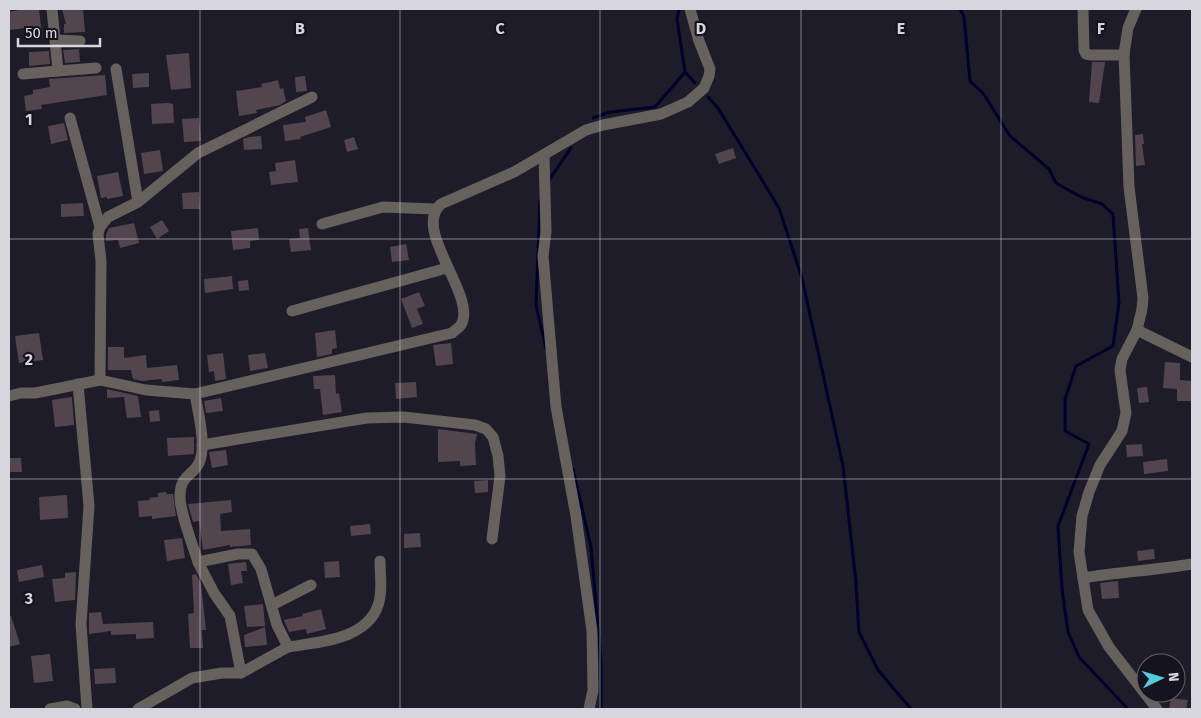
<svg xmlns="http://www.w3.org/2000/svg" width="1201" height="718" font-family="'Fira Sans',sans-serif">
<rect width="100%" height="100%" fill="#1d1c28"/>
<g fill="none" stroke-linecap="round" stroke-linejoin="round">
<g stroke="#00002c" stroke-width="3">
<polyline points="679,9 677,19 685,72 695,83"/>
<polyline points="960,9 964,17 970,81 983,93 1010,136 1049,169 1056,183 1081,197 1102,204 1113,214 1119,303 1113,346 1076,366 1065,399 1065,431 1089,444 1058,526 1062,589 1068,632 1079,657 1128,709"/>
<polyline points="708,97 718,108 779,208 802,278 843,466 856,583 859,632 878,670 911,709"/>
<polyline points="593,118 610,112 655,107 685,72"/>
<polyline points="549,180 571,148"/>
<polyline points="540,201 536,305 546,349"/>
<polyline points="573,469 591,547 601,662 601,709"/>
</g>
</g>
<g fill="#52454e">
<polygon points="24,9 39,9 42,35 29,37 29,32 27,32 27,28 9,30 9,12"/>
<polygon points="62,9 83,9 85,32 64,33 64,24 66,24"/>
<polygon points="79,49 80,62 65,63 63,50"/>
<polygon points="49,51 50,64 29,66 29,52"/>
<polygon points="189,53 191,88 171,90 166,55"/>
<polygon points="1092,62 1105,62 1099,103 1089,102"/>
<polygon points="149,73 149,87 133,88 132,74"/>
<polygon points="105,75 107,95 41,105 42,109 26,111 24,96 33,94 33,90 50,87 49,79"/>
<polygon points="305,76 307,91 296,92 295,77"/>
<polygon points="278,80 280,89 283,88 286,101 280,105 256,110 257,113 239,116 236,91 262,87 261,84"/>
<polygon points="167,103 173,104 174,123 152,124 151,104"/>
<polygon points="326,110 331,127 300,137 301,139 285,141 283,125 306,122 305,117"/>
<polygon points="199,118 201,141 184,142 182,119"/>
<polygon points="64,123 68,140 51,144 48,126"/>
<polygon points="1143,134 1144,144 1142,144 1145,165 1136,166 1135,135"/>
<polygon points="261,136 262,149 244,150 243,139 249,137"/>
<polygon points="354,137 358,149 347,152 344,140"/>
<polygon points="733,148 736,158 719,164 715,154"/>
<polygon points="160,150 163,171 144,174 141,153"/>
<polygon points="295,160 298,182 271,185 269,172 276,171 275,163"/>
<polygon points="118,172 123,196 107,199 107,197 101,198 97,176"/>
<polygon points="199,192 200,209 183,209 182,193"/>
<polygon points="83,203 84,216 61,217 61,204"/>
<polygon points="162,220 169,231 157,239 150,227"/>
<polygon points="134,223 139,243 120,248 118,240 106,241 106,235 109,228"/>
<polygon points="258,228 259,240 250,241 250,248 233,250 231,231"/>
<polygon points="308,228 311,250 291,252 289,239 300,238 299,229"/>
<polygon points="406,244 409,260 392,262 390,247"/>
<polygon points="232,276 233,289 205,293 204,279"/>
<polygon points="248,280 249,290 239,291 238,281"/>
<polygon points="419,292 425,306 417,309 423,324 412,328 401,299"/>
<polygon points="335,330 337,348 332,349 332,354 317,357 315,333"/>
<polygon points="39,333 43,360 19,363 15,336"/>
<polygon points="451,343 453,364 436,366 433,345"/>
<polygon points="108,347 124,347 124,358 146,355 147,368 177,365 179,380 162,382 162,379 142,381 133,379 131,370 108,370"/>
<polygon points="223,353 226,379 215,381 214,371 209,372 207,355"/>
<polygon points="265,353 268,368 250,371 248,355"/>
<polygon points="1165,362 1180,363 1180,380 1192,381 1192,401 1177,401 1177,389 1163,388"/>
<polygon points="335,375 336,394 339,393 342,412 323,415 320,389 314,389 313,376"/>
<polygon points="416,382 417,397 396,399 395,383"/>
<polygon points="1147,387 1149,402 1139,403 1137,388"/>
<polygon points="107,389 138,396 141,417 127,418 124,397 107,398"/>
<polygon points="72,397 74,425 55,427 52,400"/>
<polygon points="221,398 223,411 206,413 204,401"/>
<polygon points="159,410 160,421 150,422 149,411"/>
<polygon points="438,429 477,434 475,443 476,465 460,466 460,461 438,462"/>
<polygon points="194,437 194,454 168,456 167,438"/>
<polygon points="1142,444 1143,456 1127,457 1126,445"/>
<polygon points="226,450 228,465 212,468 209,452"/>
<polygon points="9,458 21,458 22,472 9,472"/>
<polygon points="1167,459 1168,471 1144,474 1143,462"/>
<polygon points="488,480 488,492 475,493 474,481"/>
<polygon points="166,492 167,494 173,494 176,516 152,519 152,516 139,517 138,501 150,500 149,498 158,497 158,493"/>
<polygon points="67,495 68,518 40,520 39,497"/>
<polygon points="231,500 232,512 220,514 221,531 250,529 251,545 230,547 230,545 203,550 199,521 193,522 188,504"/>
<polygon points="370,524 371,534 351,536 350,526"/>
<polygon points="420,533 421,547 404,548 404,534"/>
<polygon points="182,538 185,558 167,561 164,540"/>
<polygon points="1154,549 1155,559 1138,561 1137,551"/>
<polygon points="339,561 340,577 325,578 324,562"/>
<polygon points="246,562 247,571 241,571 243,583 231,585 228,564"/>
<polygon points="42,565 44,577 19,582 17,570"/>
<polygon points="76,572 75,600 55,602 52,579 65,578 65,573"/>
<polygon points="196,574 201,584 206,630 202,630 203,648 190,648 188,614 194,613 192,575"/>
<polygon points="1118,581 1119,598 1102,599 1100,583"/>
<polygon points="263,604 265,626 247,627 244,606"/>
<polygon points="321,609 326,629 307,634 306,629 289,632 284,620 303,616 302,614"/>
<polygon points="101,612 103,624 153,622 154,638 136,639 136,634 111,635 111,631 89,634 89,613"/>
<polygon points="9,616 11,616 20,644 9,647"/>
<polygon points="265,627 267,645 245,647 244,635"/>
<polygon points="50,654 53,681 34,683 31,656"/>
<polygon points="115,668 116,683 95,684 94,669"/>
<polygon points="1171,698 1188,700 1186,709 1169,709"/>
</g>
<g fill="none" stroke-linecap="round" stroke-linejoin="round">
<g stroke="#66615c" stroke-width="11">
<polyline points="52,9 58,71 96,68"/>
<polyline points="1083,9 1084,50 1086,54 1091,55 1120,55 1124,54 1128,28 1136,9"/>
<polyline points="56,40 80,41"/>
<polyline points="1124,54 1129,187 1143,298 1142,309 1137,330 1122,359 1120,370 1126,413 1122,431 1100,465 1089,492 1082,516 1079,552 1088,610 1109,647 1157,709"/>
<polyline points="23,74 58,71"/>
<polyline points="70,118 100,227"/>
<polyline points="544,155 546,232 543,256 556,407 576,516 592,631 593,690 589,709"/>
<polyline points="138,202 198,153 312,97"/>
<polyline points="322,224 383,207 435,209"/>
<polyline points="292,311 447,268"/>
<polyline points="1137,330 1192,357"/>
<polyline points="100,380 101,261 98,234 100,227 108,217 138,202 116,69"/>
<polyline points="78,384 89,506 81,624 87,709"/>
<path d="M195 394C198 413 207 445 199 463 192 477 181 474 180 495 179 510 193 546 198 562L238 554H252L261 569 277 625 288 647C321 642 374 639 380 597 382 585 380 573 380 561"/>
<path d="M9 396 21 393H35L100 380 146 390 195 394 452 333C455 330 459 328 461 325 478 296 411 230 441 204L514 172 586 130 603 125 661 114 688 102 704 88 709 76 710 69 699 41 690 9"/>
<polyline points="202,445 367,418 404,417 475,425 486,429 493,437 498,456 500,476 492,539"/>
<polyline points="198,562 214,593 230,616 241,673"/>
<path d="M1083 578C1120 572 1156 570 1192 564"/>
<polyline points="272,605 311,585"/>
<polyline points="50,709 67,706 75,709"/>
<polyline points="138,709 192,678 222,673 241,673 288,647"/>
</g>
</g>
<path fill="none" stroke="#d7d6df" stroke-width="1" stroke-opacity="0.55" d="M200 9V709M400 9V709M600 9V709M801 9V709M1001 9V709M9 239H1192M9 479H1192"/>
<g font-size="16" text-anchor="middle" font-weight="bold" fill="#d7d6df" stroke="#14131e" stroke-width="4.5" stroke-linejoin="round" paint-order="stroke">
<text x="300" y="34">B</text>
<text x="500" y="34">C</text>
<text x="701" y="34">D</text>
<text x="901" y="34">E</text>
<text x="1101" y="34">F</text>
<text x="29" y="125">1</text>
<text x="29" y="365">2</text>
<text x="29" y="604">3</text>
</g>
<rect width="1201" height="718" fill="none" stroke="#d7d6df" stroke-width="20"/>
<g transform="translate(1161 678) rotate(85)"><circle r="24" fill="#14131e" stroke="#62616b"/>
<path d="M0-4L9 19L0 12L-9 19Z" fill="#54cadd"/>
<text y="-8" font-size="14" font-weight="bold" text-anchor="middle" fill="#d7d6df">N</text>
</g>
<path d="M18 38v8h82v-8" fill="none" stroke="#d7d6df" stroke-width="2.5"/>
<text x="25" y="38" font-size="15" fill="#d7d6df" stroke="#14131e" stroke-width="4" paint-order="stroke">50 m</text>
</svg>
